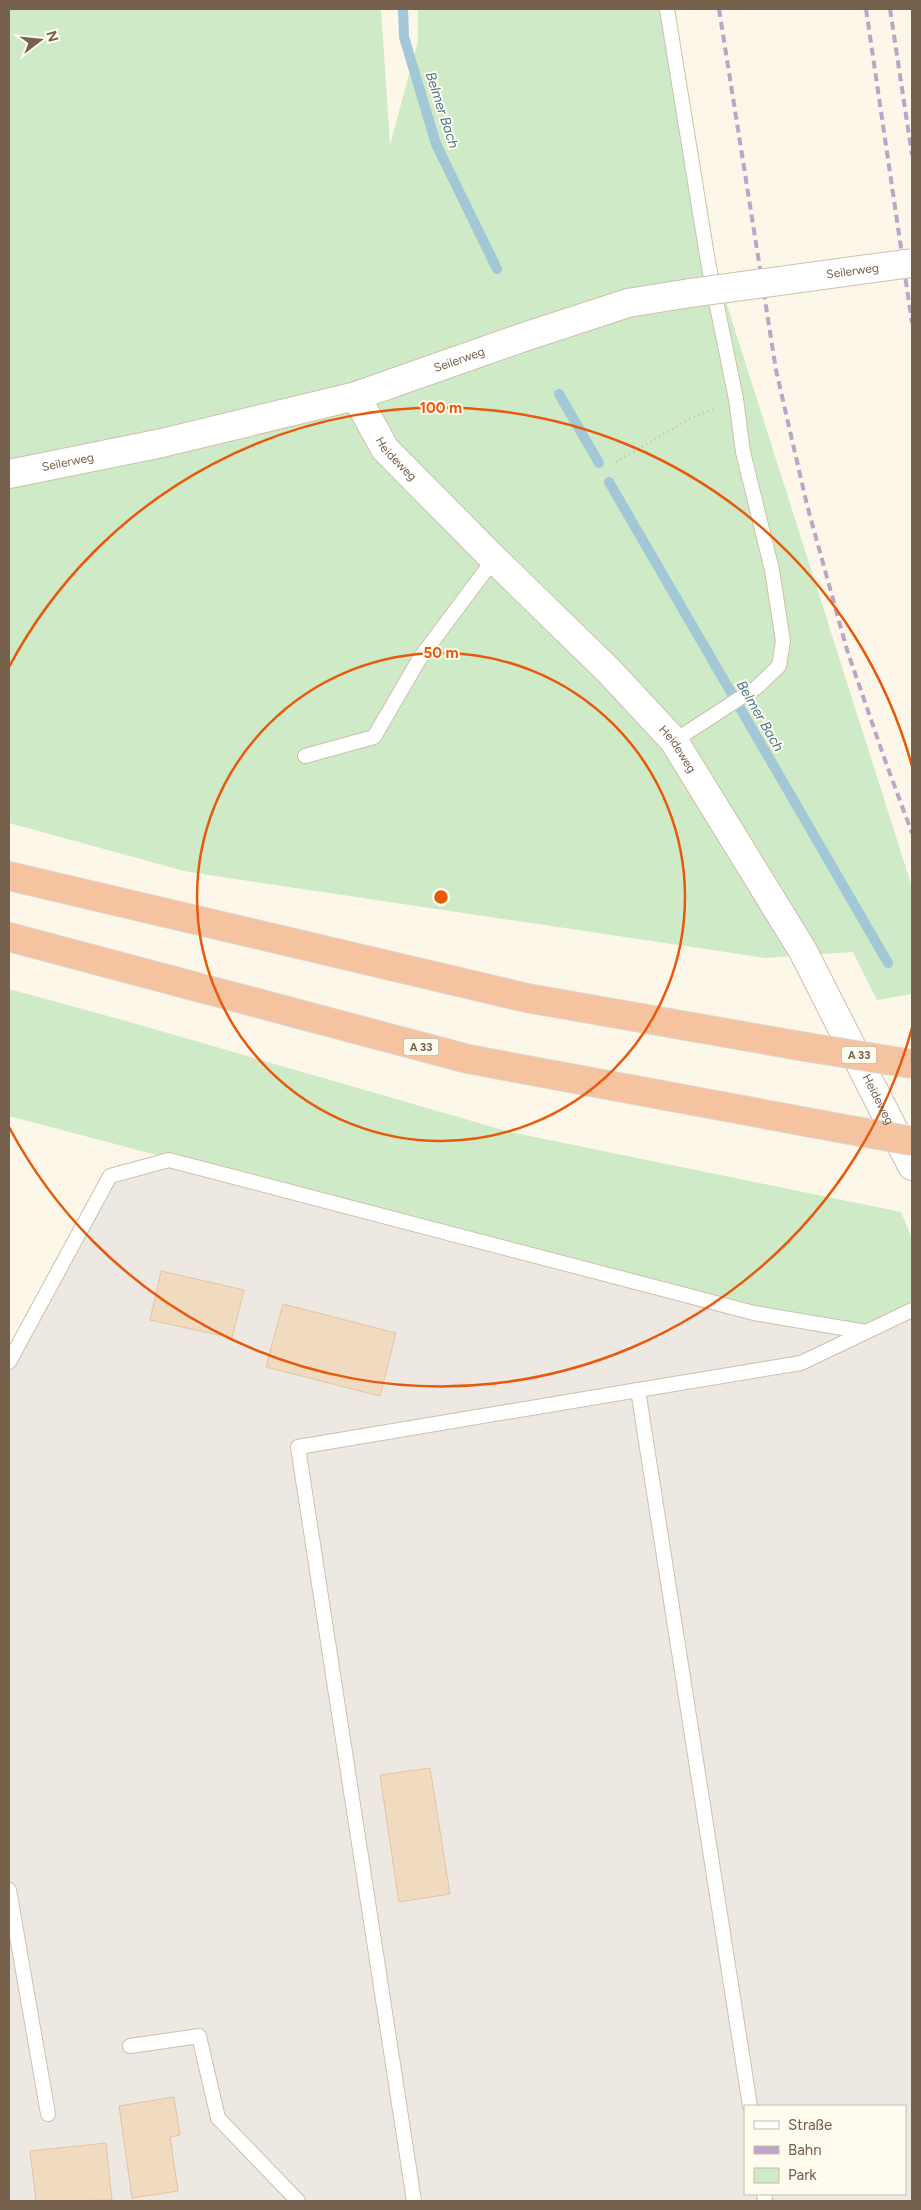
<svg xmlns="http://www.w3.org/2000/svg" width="921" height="2210" font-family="Figtree,sans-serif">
<rect width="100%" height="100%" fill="#fcf7e8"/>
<path fill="#ede8e1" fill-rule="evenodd" d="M169 1160 912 1308V2201H9V1362L110 1176ZM745 2106H905V2194H745Z"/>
<g fill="#cfeac6">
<polygon points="9,9 381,9 390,145 418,41 418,9 674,9 713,261 912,887 912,994 877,1000 853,952 766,958 188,872 9,823"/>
<polygon points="9,989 126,1021 510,1132 901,1212 912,1239 912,1308 866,1332 754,1313 9,1116"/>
</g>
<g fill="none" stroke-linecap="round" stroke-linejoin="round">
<g stroke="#a2c7d7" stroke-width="10">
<polyline points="403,9 404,37 436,144 497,269"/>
<polyline points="559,394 599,463"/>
<polyline points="609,482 888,963"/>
</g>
</g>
<g fill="#f1dbc0" stroke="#e4c4a0">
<polygon points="161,1271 244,1290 232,1338 150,1320"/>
<polygon points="283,1304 396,1333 380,1396 266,1367"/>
<polygon points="430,1768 450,1894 399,1902 380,1775"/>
<polygon points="174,2097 180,2135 170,2137 178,2191 132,2198 119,2106"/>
<polygon points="106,2143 112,2200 36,2201 30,2151"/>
</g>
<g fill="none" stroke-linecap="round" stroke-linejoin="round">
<g stroke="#cec0ae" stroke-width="16">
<g id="lane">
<polyline points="667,9 708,262 736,399 743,452 772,570 783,641 779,666 757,687 674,741"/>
<polyline points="305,756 374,737 420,658 494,559"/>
<polyline points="9,1362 110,1176 169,1160 754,1313 866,1332"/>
<polyline points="9,1890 48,2114"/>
<polyline points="130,2046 199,2036 218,2118 298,2201"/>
<polyline points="750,2106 638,1390 801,1363 912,1310"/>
<polyline points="764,2194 765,2201"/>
<polyline points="414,2201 298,1447 638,1390"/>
</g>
</g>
<g stroke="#cec0ae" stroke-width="30">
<g id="street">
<path id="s1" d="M356 396 385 449 494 559 609 671 674 741 803 951 912 1166"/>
<path id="s2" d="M9 474 162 443 356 396 521 338 628 303 690 293"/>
</g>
</g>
<g stroke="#dbd6d0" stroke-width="30">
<g id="highway">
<polyline points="9,876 527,998 806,1047"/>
<polyline points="9,937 468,1059 839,1128"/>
</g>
</g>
<polyline stroke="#d6bea2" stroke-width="3" stroke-dasharray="1 4" stroke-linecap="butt" points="616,462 689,419 713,409"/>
<use href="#lane" stroke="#fff" stroke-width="14"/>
<use href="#street" stroke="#fff" stroke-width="28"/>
<use href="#highway" stroke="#f5c3a0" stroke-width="28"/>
<g stroke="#bca5c6" stroke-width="4" stroke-dasharray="8 5" stroke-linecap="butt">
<polyline points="719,9 776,370 807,505 847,650 886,763 912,833"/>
<polyline points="866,9 912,323"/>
<polyline points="890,9 912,155"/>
</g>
<g stroke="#cec0ae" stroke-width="30" stroke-linecap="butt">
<g id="street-bridge">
<path id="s3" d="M690 293 912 263"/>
</g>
</g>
<g stroke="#dbd6d0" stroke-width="30" stroke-linecap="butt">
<g id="highway-bridge">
<polyline points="806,1047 912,1064"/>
<polyline points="839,1128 912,1141"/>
</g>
</g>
<use href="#street-bridge" stroke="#fff" stroke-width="28"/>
<use href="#highway-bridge" stroke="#f5c3a0" stroke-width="28"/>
</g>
<g fill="none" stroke="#e8590c" stroke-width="2.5">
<circle cx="441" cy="897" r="244"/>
<path d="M912 1028A489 489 0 0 1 9 1127M9 667A489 489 0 0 1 912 766"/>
</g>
<g text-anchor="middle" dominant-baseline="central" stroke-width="4" stroke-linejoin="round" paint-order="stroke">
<g fill="#fffbee" stroke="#9f8f7d" stroke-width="1">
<rect x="403.5" y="1038.5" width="35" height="17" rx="4"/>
<rect x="841.5" y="1046.5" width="35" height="17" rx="4"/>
</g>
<g font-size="11" font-weight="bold" fill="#76614c">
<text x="421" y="1047">A 33</text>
<text x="859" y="1055">A 33</text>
</g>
<g font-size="12" fill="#76614c" stroke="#fffbee">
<text stroke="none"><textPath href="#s3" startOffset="164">Seilerweg</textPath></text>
<text stroke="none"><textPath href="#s2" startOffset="465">Seilerweg</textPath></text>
<text stroke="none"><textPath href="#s1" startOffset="75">Heideweg</textPath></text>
<text stroke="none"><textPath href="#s2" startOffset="60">Seilerweg</textPath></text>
<text stroke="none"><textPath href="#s1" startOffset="480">Heideweg</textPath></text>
<text stroke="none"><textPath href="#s1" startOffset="884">Heideweg</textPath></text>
</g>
<g font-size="14" font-style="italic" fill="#497990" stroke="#fffbee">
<text transform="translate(442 110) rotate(72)">Belmer Bach</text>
<text transform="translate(760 716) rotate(60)">Belmer Bach</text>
</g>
</g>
<circle cx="441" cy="897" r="8" fill="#e8590c" stroke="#fffbee" stroke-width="2.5"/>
<g font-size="15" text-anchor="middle" font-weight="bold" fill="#e8590c" stroke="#fffbee" stroke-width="4" stroke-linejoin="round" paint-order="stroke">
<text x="441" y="413">100 m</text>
<text x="441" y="658">50 m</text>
</g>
<rect width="921" height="2210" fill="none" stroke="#76614c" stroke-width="20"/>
<rect x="744" y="2105" width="162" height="90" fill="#fffbee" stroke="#c8bdad"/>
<rect x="754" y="2121" width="25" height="8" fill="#ffffff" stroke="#c8bdad"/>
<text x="788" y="2130" font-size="15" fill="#76614c">Straße</text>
<rect x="754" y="2146" width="25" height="8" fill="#bca5c6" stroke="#c8bdad"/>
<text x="788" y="2155" font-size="15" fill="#76614c">Bahn</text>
<rect x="754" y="2168" width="25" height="15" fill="#cfeac6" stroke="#c8bdad"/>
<text x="788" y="2180" font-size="15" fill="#76614c">Park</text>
<g transform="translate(40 40) rotate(74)" stroke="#fffbee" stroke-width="4" paint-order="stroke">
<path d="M0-4L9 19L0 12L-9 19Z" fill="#76614c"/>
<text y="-8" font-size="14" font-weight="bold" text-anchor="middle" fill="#76614c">N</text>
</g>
</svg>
